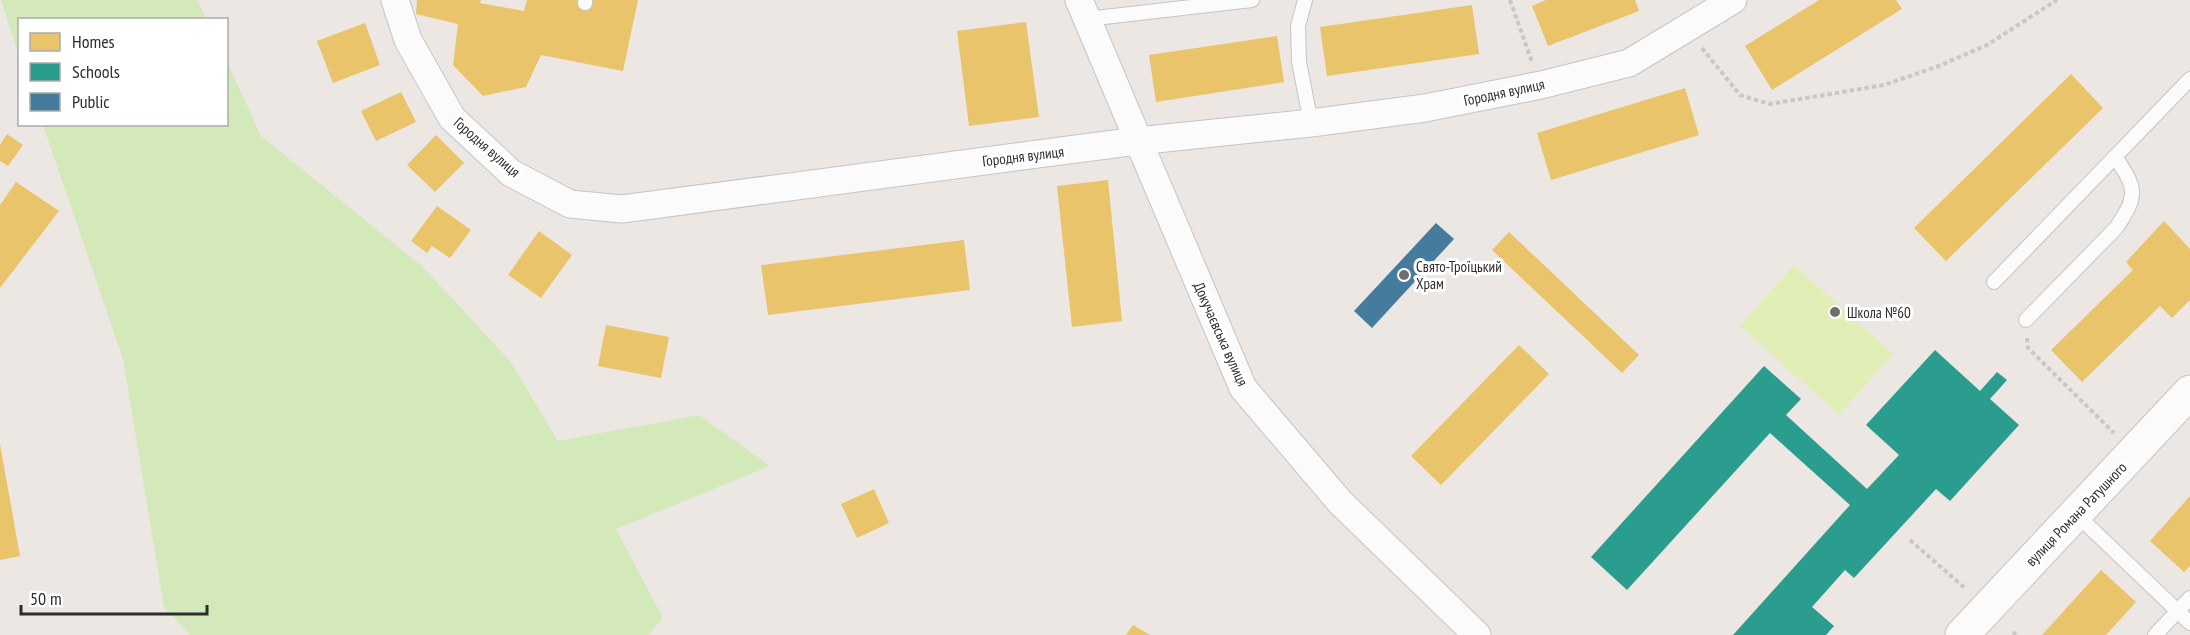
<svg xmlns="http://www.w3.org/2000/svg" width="2190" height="635" font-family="'PT Sans Narrow',sans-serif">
<rect width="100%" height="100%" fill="#ece7e3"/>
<g fill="#d3e9b9">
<polygon points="1,0 197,0 206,19 20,20 19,55"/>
<polygon points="227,62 261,136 423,267 510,361 558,441 699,415 770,466 616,529 663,618 648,635 190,635 164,607 123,359 43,125 226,124"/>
</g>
<polygon fill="#e1eeb6" points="1794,265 1893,354 1839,415 1740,326"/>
<g fill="#e9c46a">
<polygon points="417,0 481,0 480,3 524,11 527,0 638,0 623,71 541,55 526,87 483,96 453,65 458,24 416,14"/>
<polygon points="1546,0 1635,0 1639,11 1548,46 1532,6"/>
<polygon points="1819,0 1896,0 1902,9 1772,90 1745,46"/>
<polygon points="1472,5 1479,54 1327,76 1320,27"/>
<polygon points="1026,22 1039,117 969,126 957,31"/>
<polygon points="365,23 380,65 333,83 317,41"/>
<polygon points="1277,36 1284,82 1156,102 1149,55"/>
<polygon points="2071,74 2103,108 1946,261 1914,228"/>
<polygon points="1685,88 1699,135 1551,180 1537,133"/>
<polygon points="401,92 416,122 376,141 361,111"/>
<polygon points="7,134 23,145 8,166 0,161 0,145"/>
<polygon points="436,135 464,163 435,192 407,165"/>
<polygon points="1108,180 1122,321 1072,327 1057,186"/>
<polygon points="16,182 59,211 0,288 0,205"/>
<polygon points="437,206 471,230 450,258 432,246 427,253 411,241"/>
<polygon points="2164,221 2190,249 2190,300 2172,318 2160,306 2082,382 2051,350 2133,270 2126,262"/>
<polygon points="539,231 572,255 541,298 508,275"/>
<polygon points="1509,232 1639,355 1622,373 1492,250"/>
<polygon points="964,240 970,290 768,315 761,265"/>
<polygon points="606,325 669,337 661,378 598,366"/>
<polygon points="1519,345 1549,374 1441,485 1411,456"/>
<polygon points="0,444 20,556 0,560"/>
<polygon points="874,489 889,523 857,538 841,504"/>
<polygon points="2190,496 2190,566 2184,572 2150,541"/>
<polygon points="2101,570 2136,602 2106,635 2042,635"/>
<polygon points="1133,625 1150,635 1126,635"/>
</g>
<polygon fill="#2a9d8f" points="1935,350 1980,391 1997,372 2007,380 1990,399 2019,425 1950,501 1936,489 1854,578 1845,570 1812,607 1834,626 1826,635 1733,635 1850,505 1770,433 1627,590 1591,557 1764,366 1801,399 1786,415 1867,489 1899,455 1866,425"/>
<polygon fill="#457b9d" points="1436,223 1454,239 1372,328 1354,311"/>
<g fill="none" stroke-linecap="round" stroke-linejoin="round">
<g stroke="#c5c4c4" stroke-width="16">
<g id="service">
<polyline points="585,0 585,3"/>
<polyline points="1305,0 1298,26 1299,62 1311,123"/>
<polyline points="1087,19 1252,0"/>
<polyline points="1994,282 2190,79"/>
<path d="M2026 320 2116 228C2138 196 2137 188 2115 157"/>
<polyline points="2076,514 2190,623"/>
<polyline points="2155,635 2190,598"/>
</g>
</g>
<g stroke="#c5c4c4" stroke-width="29">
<g id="minor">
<polyline points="395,0 408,40 452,118 511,173 570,204 622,209 1137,141 1311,123 1425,108 1541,85 1629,63 1733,0"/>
<polyline points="1079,0 1243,388 1340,502 1477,635"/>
</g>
</g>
<g stroke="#c5c4c4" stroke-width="35">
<polyline id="tertiary" points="1962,635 2190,392"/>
</g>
<g stroke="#c8c8c8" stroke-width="4" stroke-dasharray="4.5 3" stroke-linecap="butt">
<polyline points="1510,0 1532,62"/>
<polyline points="1702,48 1740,95 1770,104 1884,85 1939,66 1987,45 2057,0"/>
<polyline points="2027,338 2028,348 2114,433"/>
<polyline points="1910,540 1966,589"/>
<polyline points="2013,635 2016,632"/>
</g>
<use href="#service" stroke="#fcfbfb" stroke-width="14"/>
<use href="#minor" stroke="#fcfbfb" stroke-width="27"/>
<use href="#tertiary" stroke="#fcfbfb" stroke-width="33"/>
</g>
<g fill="#706e6d" stroke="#fff" stroke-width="2">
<circle cx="1404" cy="275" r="6"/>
<circle cx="1835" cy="312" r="6"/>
</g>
<g text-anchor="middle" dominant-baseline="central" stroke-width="6" stroke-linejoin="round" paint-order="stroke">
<g font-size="15" fill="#2d2d2d" stroke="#fff">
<text transform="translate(1504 92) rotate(-12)">Городня вулиця</text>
<text transform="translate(487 147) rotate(41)">Городня вулиця</text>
<text transform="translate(1023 156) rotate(-7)">Городня вулиця</text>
<text transform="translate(1221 334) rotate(66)">Докучаєвська вулиця</text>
<text transform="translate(2076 514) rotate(-46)">вулиця Романа Ратушного</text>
</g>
<g font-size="15" fill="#2d2d2d" stroke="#fff" text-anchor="start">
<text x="1416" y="266">Свято-Троїцький<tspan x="1416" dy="17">Храм</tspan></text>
<text x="1847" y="312">Школа №60</text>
</g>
</g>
<rect x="18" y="18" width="210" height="108" fill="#ffffff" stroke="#ababab" stroke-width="1.5"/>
<rect x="30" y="33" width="30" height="18" fill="#e9c46a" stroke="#ababab" stroke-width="1.5"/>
<text x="72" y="48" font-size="18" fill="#2d2d2d">Homes</text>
<rect x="30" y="63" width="30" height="18" fill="#2a9d8f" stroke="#ababab" stroke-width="1.5"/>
<text x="72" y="78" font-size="18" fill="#2d2d2d">Schools</text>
<rect x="30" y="93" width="30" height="18" fill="#457b9d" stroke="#ababab" stroke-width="1.5"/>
<text x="72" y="108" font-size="18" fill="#2d2d2d">Public</text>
<path d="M21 605v9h186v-9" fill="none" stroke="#2d2d2d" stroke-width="3"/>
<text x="30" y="605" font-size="18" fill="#2d2d2d" stroke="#ffffff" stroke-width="4.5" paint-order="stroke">50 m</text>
</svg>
